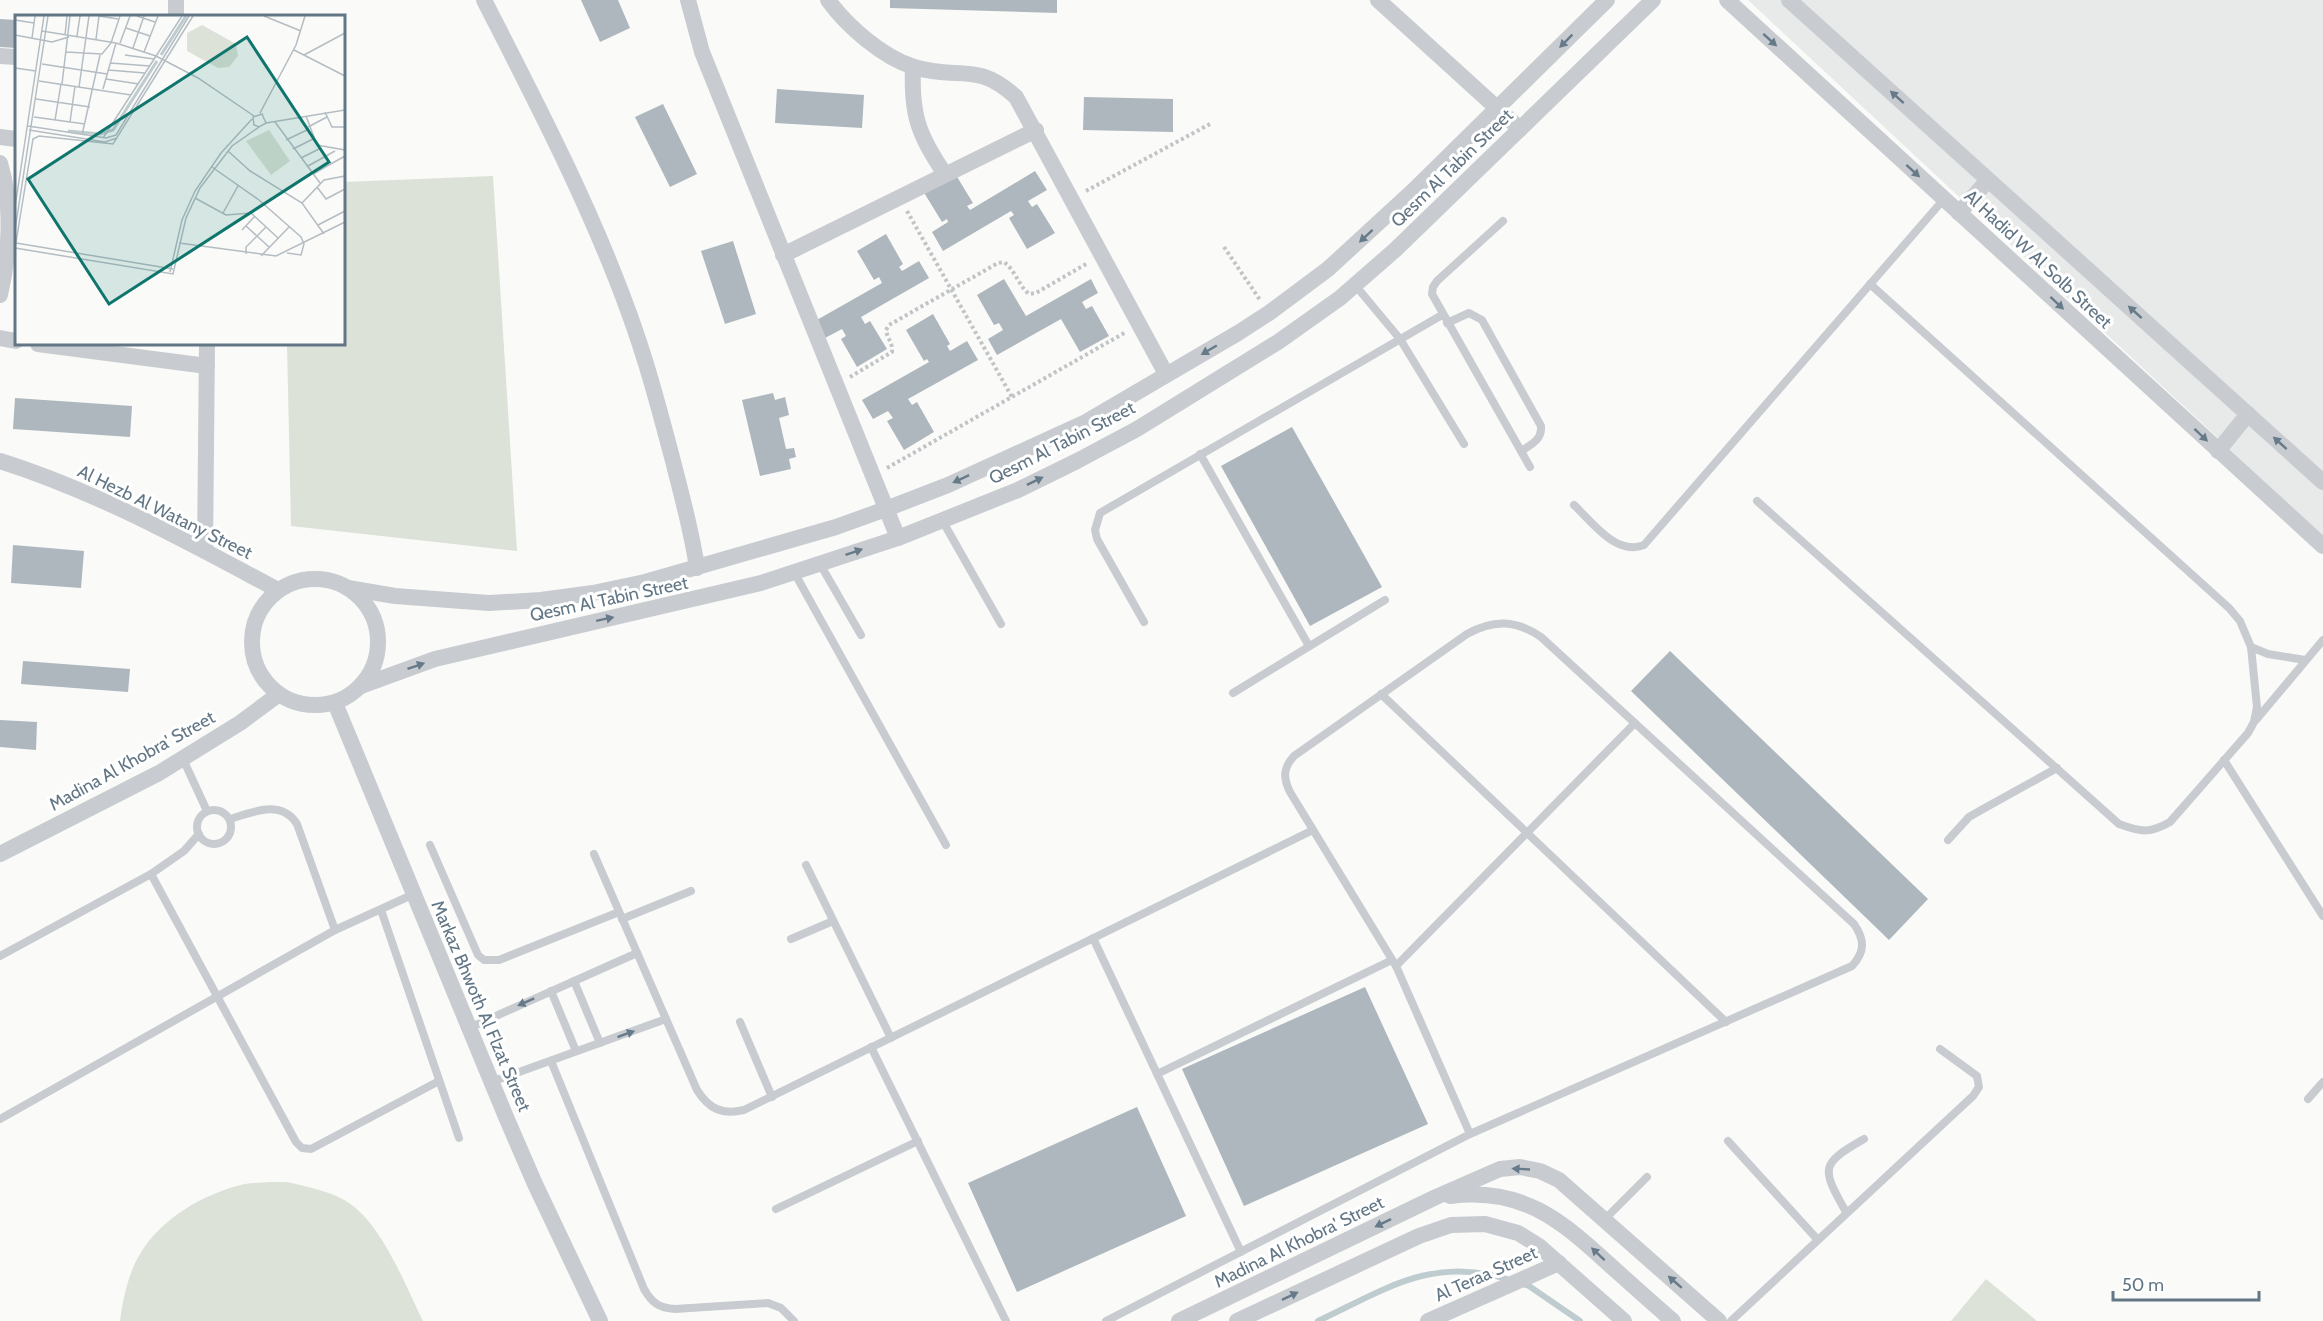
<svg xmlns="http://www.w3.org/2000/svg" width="2323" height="1321" font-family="Cabin,sans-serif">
<rect width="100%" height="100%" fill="#fafaf8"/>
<polygon fill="#e8e9e9" points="1748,0 2323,0 2323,536"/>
<g fill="#dce2d8">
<polygon points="493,176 517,551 291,526 287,344 344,344 344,182"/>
<path d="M287 1182C308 1187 331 1191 349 1203 383 1226 405 1285 423 1321H120C123 1299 128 1274 140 1254 161 1218 205 1193 245 1184 259 1182 274 1182 287 1182Z"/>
<polygon points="1986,1279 2037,1321 1951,1321"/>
</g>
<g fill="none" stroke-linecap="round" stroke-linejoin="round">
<g stroke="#becbcf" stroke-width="6">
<polyline points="1520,1283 1529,1286 1580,1321"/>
<path d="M1318 1321C1386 1289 1433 1255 1510 1280"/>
</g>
</g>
<g fill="#adb7bd">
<polygon points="581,0 618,0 630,28 600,42"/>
<polygon points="890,0 1057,0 1057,13 890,8"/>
<polygon points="0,19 16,20 16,48 0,47"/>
<polygon points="777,89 864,95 862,128 775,123"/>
<polygon points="1084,97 1173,99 1173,132 1083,130"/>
<polygon points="663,104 697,174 670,187 635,117"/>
<polygon points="1035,171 1047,190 1028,201 1032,207 1037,204 1055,233 1027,249 1009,218 1014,215 1011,211 943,251 932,232 948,222 947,219 942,222 923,191 954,172 973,203 967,206 970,210"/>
<polygon points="886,234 903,264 899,267 902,271 919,261 929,278 861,317 865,324 870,321 887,349 857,367 841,339 846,336 842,329 825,338 815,321 882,283 879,277 874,280 857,251"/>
<polygon points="733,241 756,314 725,324 701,251"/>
<polygon points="1004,279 1026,316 1091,279 1098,293 1082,302 1086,309 1092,306 1109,336 1080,352 1061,319 997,355 988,339 1003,330 999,323 994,325 977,295"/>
<polygon points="933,314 950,344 947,346 950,351 967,341 978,360 908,399 912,405 917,402 934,432 904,450 887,421 893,418 888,411 873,419 862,400 929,362 927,359 924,361 906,330"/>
<polygon points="773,393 775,400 785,397 789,415 779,418 786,449 794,448 796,457 789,459 791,469 760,476 742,400"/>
<polygon points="15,398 132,406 130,437 13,429"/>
<polygon points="1292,427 1382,587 1310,626 1221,466"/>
<polygon points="13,545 84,551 81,588 11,583"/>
<polygon points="1670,651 1928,899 1889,940 1631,691"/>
<polygon points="23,661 130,669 128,692 21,684"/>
<polygon points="0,720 37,722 36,750 0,747"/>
<polygon points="1365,987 1428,1124 1244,1206 1182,1069"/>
<polygon points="1137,1107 1186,1216 1017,1292 968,1183"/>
</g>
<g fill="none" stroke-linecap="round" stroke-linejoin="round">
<g stroke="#c1c4c6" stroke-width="4" stroke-dasharray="3 3" stroke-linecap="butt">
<polyline points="1086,191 1210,124"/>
<polyline points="907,211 1012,397"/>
<polyline points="1224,247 1260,300"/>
<path d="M850 377 892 352C893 343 887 338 886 330L889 325 998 263 1004 262C1016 271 1018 285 1029 294L1036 293 1088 263"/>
<polyline points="887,468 1126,332"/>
</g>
<g stroke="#c8ccd0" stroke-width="8">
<polyline points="1503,221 1437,281 1433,287 1432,294 1530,467"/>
<polyline points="1355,285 1400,339 1464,444"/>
<path d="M1447 323 1469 313 1482 320 1541 426C1542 440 1532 444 1521 451"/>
<polyline points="1200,454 1309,646"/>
<path d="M1757 501 2119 824C2141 832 2149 834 2170 822L2248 733 2254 722 2257 707 2251 647 2240 621 2229 608 1870 284"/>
<path d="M1574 505C1593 523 1616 556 1644 545L1944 199"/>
<polyline points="942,520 1001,624"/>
<polyline points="820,564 861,635"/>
<polyline points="794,572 946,845"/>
<polyline points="1144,622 1097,539 1095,530 1100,513 1442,315"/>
<polyline points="2251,647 2268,654 2305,660"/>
<polyline points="1233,693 1385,600"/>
<polyline points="1381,694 1726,1022"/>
<polyline points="2256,720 2323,640"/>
<polyline points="183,759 207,811"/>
<polyline points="2224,760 2323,916"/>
<circle cx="214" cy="827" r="17"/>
<path d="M230 819C253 812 281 799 297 824L335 930"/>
<polyline points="1948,840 1969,817 1983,809 2057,768"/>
<polyline points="430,845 478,955 484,960 499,960 619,912"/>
<path d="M594 854 697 1090C709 1109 722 1115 744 1110L1313 830"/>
<polyline points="806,865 891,1038"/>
<polyline points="151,874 296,1142 302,1148 311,1149 439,1081"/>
<polyline points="381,910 459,1138"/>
<polyline points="622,919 691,891"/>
<polyline points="1093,938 1241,1252"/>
<polyline points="791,939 833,921"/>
<polyline points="0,956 151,874 184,851 199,834"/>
<polyline points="1396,966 1635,723"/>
<polyline points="574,981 600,1043"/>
<polyline points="551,991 576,1051"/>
<polyline points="740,1022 772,1097"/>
<polyline points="469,1028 637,953"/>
<polyline points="871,1047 1006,1321"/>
<path d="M551 1061 644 1289C652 1303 659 1308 675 1309L768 1303 781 1308 794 1321"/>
<polyline points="1157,1074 1392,960"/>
<polyline points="491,1082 666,1019"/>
<polyline points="2308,1099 2323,1082"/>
<polyline points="0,1119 335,930 414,894"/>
<polyline points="1728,1141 1817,1239"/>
<polyline points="776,1209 918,1141"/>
<path d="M1846 1212C1821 1168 1820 1164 1864 1139"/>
<polyline points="1604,1220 1647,1177"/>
<path d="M1106 1321 1470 1134 1852 966C1865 952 1865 940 1854 924L1541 637C1516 620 1494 619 1467 634L1294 756C1283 768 1283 778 1290 792L1396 966 1470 1134"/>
<polyline points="1731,1321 1973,1096 1979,1087 1977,1076 1940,1049"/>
</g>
<g stroke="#c8ccd0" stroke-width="16">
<polyline points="176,0 176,16"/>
<path d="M484 0C536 102 590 205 629 313 647 362 660 412 673 461 682 497 692 532 697 568"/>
<polyline points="688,0 702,52 898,538"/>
<path d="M828 0C847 26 882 57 914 67 958 81 975 60 1016 97L1166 374"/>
<polyline points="1378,0 1520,129"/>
<polyline points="1727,0 2323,546"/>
<polyline points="1789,0 2323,482"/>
<polyline points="0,56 16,57"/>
<path d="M913 67C911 114 918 135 945 174"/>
<polyline points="0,137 16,139"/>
<path d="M0 163C13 206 10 251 0 295"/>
<polyline points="1959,213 1988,180"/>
<polyline points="783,255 1036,130"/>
<polyline points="0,338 16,341"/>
<polyline points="38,344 207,366"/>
<polyline points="2218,451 2248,414"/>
<path d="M0 461C98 492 188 542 278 590"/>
<polyline points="205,551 207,344"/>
<circle cx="315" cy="642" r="63"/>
<polyline points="348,588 395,596 489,603 541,600 593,593 645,582 836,527 886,509 948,485 1086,422 1238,333 1269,313 1328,269 1413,191 1607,0"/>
<polyline points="361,686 435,659 761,583 898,538 1018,490 1077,461 1137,429 1278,342 1340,298 1395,250 1653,0"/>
<polyline points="335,703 506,1117 535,1184 600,1321"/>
<polyline points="0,854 159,773 240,723 279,694"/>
<path d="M1450 1196C1523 1187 1561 1220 1611 1266 1631 1284 1652 1303 1673 1321"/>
<polyline points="1179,1321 1436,1197 1500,1169 1520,1167 1540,1171 1559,1180 1719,1321"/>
<polyline points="1237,1321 1419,1236 1451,1225 1485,1224 1518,1233 1539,1246 1624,1321"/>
<polyline points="1428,1321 1559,1263"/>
</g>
</g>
<defs><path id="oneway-solid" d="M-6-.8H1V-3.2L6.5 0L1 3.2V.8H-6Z" transform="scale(1.5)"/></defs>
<g fill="#677a89">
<use href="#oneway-solid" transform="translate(1770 40) rotate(42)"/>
<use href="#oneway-solid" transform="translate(1566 41) rotate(135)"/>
<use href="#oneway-solid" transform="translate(1897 97) rotate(-138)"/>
<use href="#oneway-solid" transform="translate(1913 171) rotate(42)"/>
<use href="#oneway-solid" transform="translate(1366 236) rotate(137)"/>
<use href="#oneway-solid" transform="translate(2057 303) rotate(43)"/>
<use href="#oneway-solid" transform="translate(2135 312) rotate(-138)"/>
<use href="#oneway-solid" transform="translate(1209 350) rotate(150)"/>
<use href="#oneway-solid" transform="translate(2201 435) rotate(43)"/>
<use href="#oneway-solid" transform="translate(2280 443) rotate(-138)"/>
<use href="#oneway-solid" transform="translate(961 479) rotate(155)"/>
<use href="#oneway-solid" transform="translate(1035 481) rotate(-26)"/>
<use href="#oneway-solid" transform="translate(854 552) rotate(-19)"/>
<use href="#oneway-solid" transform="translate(605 619) rotate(-12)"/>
<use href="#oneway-solid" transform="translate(416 666) rotate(-19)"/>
<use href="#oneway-solid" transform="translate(526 1002) rotate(156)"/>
<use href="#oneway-solid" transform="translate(626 1034) rotate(-20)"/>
<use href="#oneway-solid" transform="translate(1521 1169) rotate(-177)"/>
<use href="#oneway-solid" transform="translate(1383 1223) rotate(154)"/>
<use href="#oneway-solid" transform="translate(1598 1254) rotate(-137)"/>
<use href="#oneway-solid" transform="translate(1675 1282) rotate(-139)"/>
<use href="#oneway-solid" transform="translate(1290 1296) rotate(-26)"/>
</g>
<g text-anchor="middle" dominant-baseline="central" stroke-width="6" stroke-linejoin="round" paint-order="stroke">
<g font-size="18" fill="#627685" stroke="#fff">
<text transform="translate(1452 168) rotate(-44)">Qesm Al Tabin Street</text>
<text transform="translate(2038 259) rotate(43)">Al Hadid W Al Solb Street</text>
<text transform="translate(1062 443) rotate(-27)">Qesm Al Tabin Street</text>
<text transform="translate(165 512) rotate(26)">Al Hezb Al Watany Street</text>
<text transform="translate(609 599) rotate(-12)">Qesm Al Tabin Street</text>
<text transform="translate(132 761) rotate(-29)">Madina Al Khobra' Street</text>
<text transform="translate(481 1006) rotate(67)">Markaz Bhwoth Al Flzat Street</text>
<text transform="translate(1299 1242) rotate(-26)">Madina Al Khobra' Street</text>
<text transform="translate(1486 1274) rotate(-24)">Al Teraa Street</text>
</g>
</g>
<g transform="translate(15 15)">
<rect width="330" height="330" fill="#fafaf8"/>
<path d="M187 10 221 29 223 41 214 52 203 53 172 36V18ZM254 115 275 146 256 160 231 126Z" fill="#dce2d8"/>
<path fill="none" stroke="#becbcf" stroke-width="3" d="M146 40 171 1M53 116 85 119 98 115 142 46"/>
<path fill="none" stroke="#b4bdc3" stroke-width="1.5" d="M84 1 103 4M122 1 140 7M249 1 286 16M0 5 19 8M111 13 135 21M27 16 101 28 141 41 183 63 239 101M0 20 37 27 54 22M50 20 52 1M62 21 65 1M17 23 20 1M81 24 84 1M105 28 115 1M118 33 129 1M279 35 330 61M51 37 87 39 96 28 105 1M129 37 143 1M110 40 139 44M289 40 330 18M95 48 135 51M27 49 92 59M0 53 21 56M93 55 130 58M91 64 124 69M24 66 116 80M47 69 55 1M64 72 74 1M88 74 101 28M21 84 75 92M310 97 317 112H330M245 98 281 30 290 1M291 101 302 130 330 135M19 102 70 109M40 105 46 69M55 107 60 71M260 107 305 168M251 108 247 99 238 102 239 110 244 112 251 108 330 95M13 111 91 123 101 120 174 1M293 112 312 102M14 115 90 127 102 123M67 120 85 40M88 123 167 1M271 125 294 114M278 134 298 124M213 136 235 156 287 188 309 219M286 143 306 133M293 151 320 136M197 152 244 185 286 222 289 229 286 240 272 238M298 159 330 141M302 172 311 184 330 174M180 183 211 200 236 198 263 223M287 188 309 165 330 161M0 192 29 1M208 198 223 171M303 210 330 196M231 211 254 232M0 215 33 1M227 215 240 201M1 228 158 254M164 228 261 241 330 207M0 233 18 124 24 121 98 129 178 1M0 233 158 259 171 203 185 173 217 131 244 112M231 239V232L251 212M246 241 274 212M155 257 167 205 180 176 206 138 237 104"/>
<path fill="#0f766e" fill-opacity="0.15" stroke="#0f766e" stroke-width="3" d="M232 22 314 147 94 289 13 164Z"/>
<rect width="330" height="330" fill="none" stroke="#627685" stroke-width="3"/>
</g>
<path d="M2113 1291v9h146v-9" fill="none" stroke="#627685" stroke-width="3"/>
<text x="2122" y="1291" font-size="18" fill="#627685" stroke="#ffffff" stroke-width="4.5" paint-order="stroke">50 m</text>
</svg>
